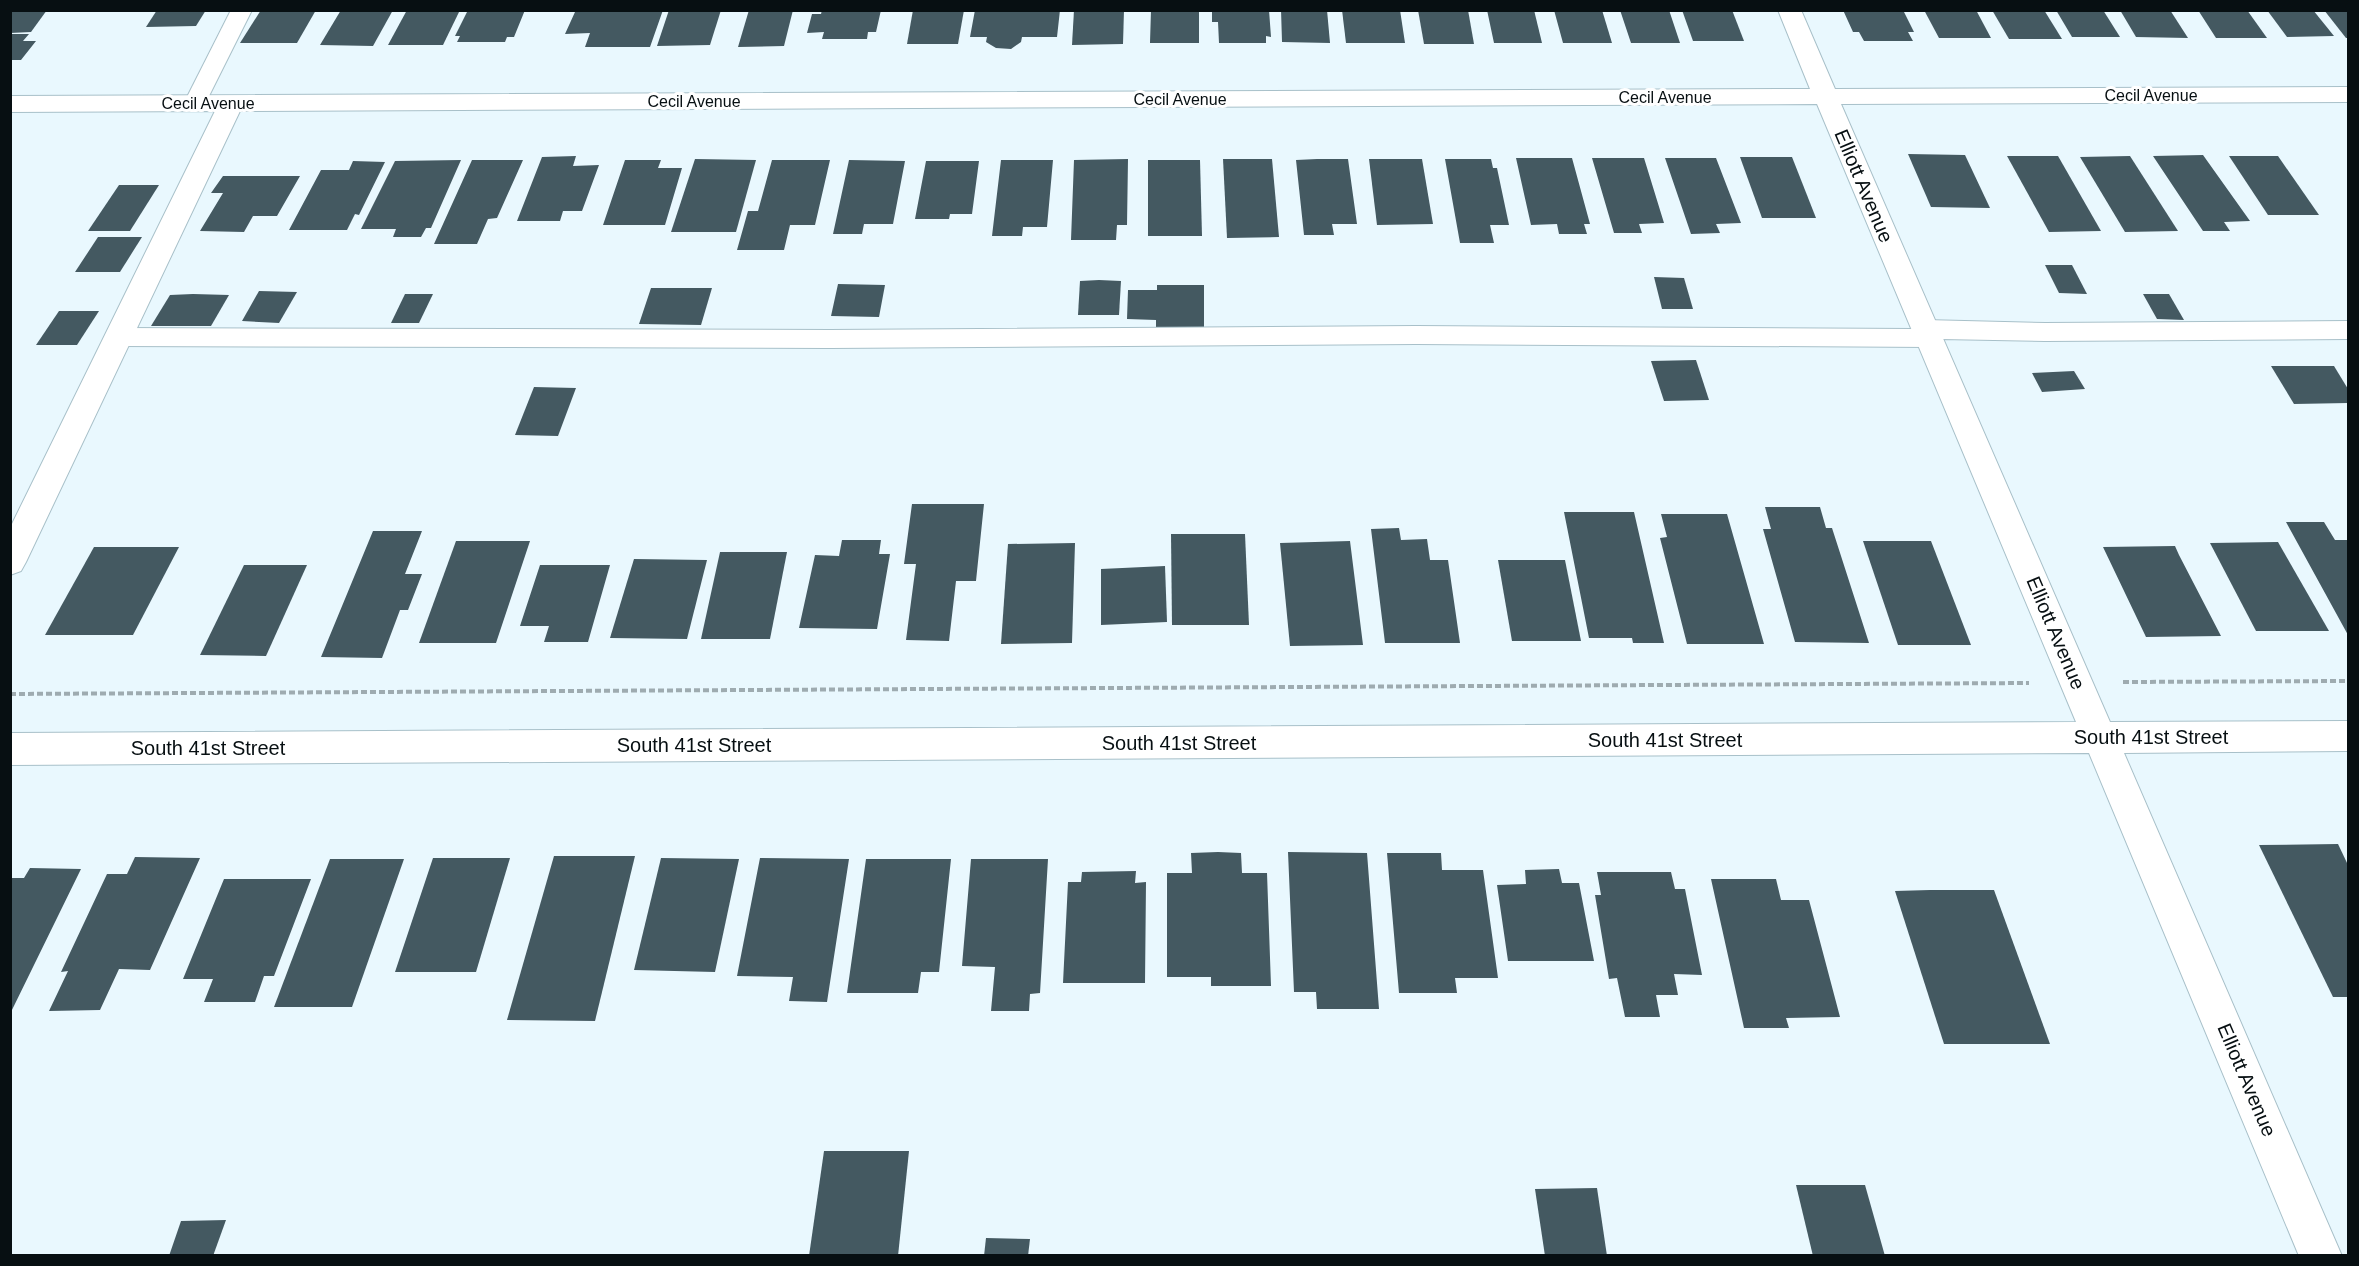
<svg xmlns="http://www.w3.org/2000/svg" width="2359" height="1266" font-family="Arial,sans-serif">
<rect width="100%" height="100%" fill="#e9f8fe"/>
<g fill="#445961">
<polygon points="10,10 47,10 31,32 10,33"/>
<polygon points="157,10 206,10 196,26 146,27"/>
<polygon points="261,10 316,10 297,43 240,43"/>
<polygon points="341,10 393,10 373,46 320,45"/>
<polygon points="407,10 460,10 443,45 388,45"/>
<polygon points="468,10 525,10 514,37 507,37 505,42 457,42 460,36 455,36"/>
<polygon points="663,10 650,47 585,47 590,33 565,34 575,12"/>
<polygon points="669,10 721,10 710,45 657,46"/>
<polygon points="749,10 793,10 784,46 738,47"/>
<polygon points="822,10 881,10 876,32 868,32 867,39 822,39 824,32 807,33 812,14 821,14"/>
<polygon points="913,10 964,10 958,44 907,44"/>
<polygon points="975,10 1060,10 1057,37 1022,37 1021,42 1011,49 996,48 986,42 987,37 970,37"/>
<polygon points="1074,10 1124,10 1123,44 1072,45"/>
<polygon points="1151,10 1199,10 1199,43 1150,43"/>
<polygon points="1212,10 1269,10 1271,37 1266,36 1266,43 1219,43 1218,22 1212,22"/>
<polygon points="1281,10 1327,10 1330,43 1282,42"/>
<polygon points="1342,10 1400,10 1405,43 1346,43"/>
<polygon points="1418,10 1468,10 1474,44 1424,44"/>
<polygon points="1487,10 1534,10 1542,43 1494,43"/>
<polygon points="1554,10 1602,10 1612,43 1563,43"/>
<polygon points="1620,10 1669,10 1680,43 1631,43"/>
<polygon points="1682,10 1732,10 1744,41 1693,41"/>
<polygon points="1843,10 1903,10 1914,32 1908,32 1913,41 1864,41 1859,32 1853,32"/>
<polygon points="1924,10 1976,10 1991,38 1939,38"/>
<polygon points="1992,10 2044,10 2062,39 2009,39"/>
<polygon points="2056,10 2103,10 2120,37 2072,37"/>
<polygon points="2120,10 2170,10 2188,38 2136,37"/>
<polygon points="2198,10 2247,10 2267,38 2216,38"/>
<polygon points="2267,10 2313,10 2334,36 2287,37"/>
<polygon points="2324,10 2348,10 2348,38 2346,38"/>
<polygon points="10,34 29,34 23,41 36,41 21,60 10,60"/>
<polygon points="1908,154 1965,155 1990,208 1931,207"/>
<polygon points="2203,155 2250,221 2224,222 2230,231 2203,231 2153,156"/>
<polygon points="576,156 573,166 599,165 582,211 563,211 560,221 517,221 542,157"/>
<polygon points="2007,156 2058,156 2101,231 2049,232"/>
<polygon points="2130,156 2178,231 2125,232 2080,157"/>
<polygon points="2229,156 2278,156 2319,215 2268,215"/>
<polygon points="1740,157 1792,157 1816,218 1762,218"/>
<polygon points="1516,158 1572,158 1590,224 1584,224 1587,234 1559,234 1557,224 1531,225"/>
<polygon points="1592,158 1644,158 1664,223 1639,224 1642,233 1614,233"/>
<polygon points="1665,158 1716,158 1741,223 1716,224 1720,233 1691,234"/>
<polygon points="695,159 756,160 736,232 671,232"/>
<polygon points="1128,159 1127,225 1117,225 1116,240 1071,240 1074,160"/>
<polygon points="1223,159 1272,159 1279,237 1227,238"/>
<polygon points="1317,159 1348,159 1357,224 1332,224 1334,235 1304,235 1296,160"/>
<polygon points="1369,159 1422,159 1433,224 1377,225"/>
<polygon points="1445,159 1491,159 1493,168 1497,168 1509,225 1490,225 1494,243 1460,243"/>
<polygon points="461,160 431,228 426,228 421,237 393,237 396,229 361,229 395,161"/>
<polygon points="472,160 523,160 497,218 488,219 477,244 434,244"/>
<polygon points="625,160 661,160 658,168 682,168 665,225 603,225"/>
<polygon points="772,160 830,160 815,225 790,225 784,250 737,250 748,211 758,211"/>
<polygon points="849,160 905,161 893,224 864,224 862,234 833,234"/>
<polygon points="1001,160 1053,160 1047,227 1023,227 1022,236 992,236"/>
<polygon points="1148,160 1200,160 1202,236 1148,236"/>
<polygon points="353,161 385,162 359,215 355,214 347,230 289,230 321,170 349,170"/>
<polygon points="926,161 979,161 972,214 950,214 949,219 915,219"/>
<polygon points="223,176 300,176 277,216 253,216 244,232 200,231 223,193 211,193"/>
<polygon points="119,185 159,185 130,231 88,231"/>
<polygon points="98,237 142,237 120,272 75,272"/>
<polygon points="2045,265 2072,265 2087,294 2059,293"/>
<polygon points="1654,277 1684,278 1693,309 1662,309"/>
<polygon points="1099,280 1121,281 1119,315 1078,315 1080,281"/>
<polygon points="838,284 885,285 879,317 831,316"/>
<polygon points="1157,285 1204,285 1204,327 1156,327 1156,320 1127,319 1128,290 1157,290"/>
<polygon points="651,288 712,288 701,325 639,324"/>
<polygon points="259,291 297,292 279,323 242,321"/>
<polygon points="405,294 433,294 419,323 391,323"/>
<polygon points="2143,294 2169,294 2184,320 2157,319"/>
<polygon points="170,295 193,294 229,295 211,326 151,326"/>
<polygon points="59,311 99,311 77,345 36,345"/>
<polygon points="1696,360 1709,400 1664,401 1651,361"/>
<polygon points="2271,366 2334,366 2348,389 2348,403 2294,404"/>
<polygon points="2074,371 2085,389 2042,392 2032,373"/>
<polygon points="534,387 576,388 558,436 515,435"/>
<polygon points="912,504 984,504 976,581 956,581 949,641 906,640 916,564 904,564"/>
<polygon points="1765,507 1820,507 1826,528 1832,528 1869,643 1795,642 1763,529 1771,529"/>
<polygon points="1564,512 1634,512 1664,643 1633,643 1632,638 1589,638"/>
<polygon points="1661,514 1727,514 1764,644 1687,644 1660,538 1667,537"/>
<polygon points="2286,522 2324,522 2335,540 2348,540 2348,635"/>
<polygon points="1399,528 1401,540 1427,539 1430,560 1448,560 1460,643 1385,643 1371,529"/>
<polygon points="373,531 422,531 405,574 422,574 408,610 400,610 382,658 321,657"/>
<polygon points="1171,534 1245,534 1249,625 1172,625"/>
<polygon points="842,540 881,540 879,554 890,554 877,629 799,628 815,555 839,556"/>
<polygon points="456,541 530,541 496,643 419,643"/>
<polygon points="1350,541 1363,645 1290,646 1280,543"/>
<polygon points="1863,541 1931,541 1971,645 1898,645"/>
<polygon points="2278,542 2329,631 2256,631 2210,543"/>
<polygon points="1075,543 1072,643 1001,644 1008,544"/>
<polygon points="2175,546 2179,555 2221,636 2146,637 2103,547"/>
<polygon points="94,547 179,547 133,635 45,635"/>
<polygon points="720,552 787,552 770,639 701,639"/>
<polygon points="634,559 707,560 687,639 610,638"/>
<polygon points="1498,560 1565,560 1581,641 1512,641"/>
<polygon points="244,565 307,565 266,656 200,655"/>
<polygon points="540,565 610,565 588,642 544,642 549,626 520,626"/>
<polygon points="1165,566 1167,622 1101,625 1101,569"/>
<polygon points="2338,844 2348,865 2348,997 2333,997 2259,845"/>
<polygon points="1218,852 1241,853 1242,873 1267,873 1271,986 1211,986 1211,977 1167,977 1167,873 1192,873 1191,853"/>
<polygon points="1288,852 1367,853 1379,1009 1317,1009 1316,992 1294,992"/>
<polygon points="1387,853 1441,853 1442,870 1483,870 1498,978 1455,978 1457,993 1399,993"/>
<polygon points="554,856 635,856 595,1021 507,1020"/>
<polygon points="135,857 200,858 150,970 119,969 100,1010 49,1011 68,971 61,972 107,874 127,874"/>
<polygon points="433,858 510,858 476,972 395,972"/>
<polygon points="661,858 739,859 715,972 634,970"/>
<polygon points="760,858 849,859 827,1002 789,1001 793,977 737,976"/>
<polygon points="330,859 404,859 352,1007 274,1007"/>
<polygon points="866,859 951,859 939,972 921,972 918,993 847,993"/>
<polygon points="971,859 1048,859 1040,993 1030,994 1029,1011 991,1011 995,967 962,966"/>
<polygon points="30,868 81,869 10,1014 10,878 24,878"/>
<polygon points="1559,869 1562,883 1579,883 1594,961 1508,961 1497,885 1526,884 1525,870"/>
<polygon points="1136,871 1135,883 1146,882 1145,983 1063,983 1068,882 1081,882 1082,872"/>
<polygon points="1597,872 1671,872 1675,889 1685,889 1702,975 1674,974 1678,995 1656,995 1660,1017 1625,1017 1617,978 1609,979 1595,895 1601,895"/>
<polygon points="224,879 311,879 274,976 264,976 255,1002 204,1002 213,979 183,979"/>
<polygon points="1711,879 1776,879 1781,900 1809,900 1840,1017 1786,1018 1789,1028 1744,1028"/>
<polygon points="1930,890 1994,890 2050,1044 1944,1044 1895,891"/>
<polygon points="824,1151 909,1151 898,1256 809,1256"/>
<polygon points="1796,1185 1865,1185 1885,1256 1813,1256"/>
<polygon points="1597,1188 1607,1256 1545,1256 1535,1189"/>
<polygon points="226,1220 213,1256 169,1256 181,1221"/>
<polygon points="986,1238 1030,1239 1028,1256 984,1256"/>
</g>
<g fill="none" stroke-linecap="round" stroke-linejoin="round">
<g stroke="#a8c0c9" stroke-width="2">
<g id="service">
<polygon points="231,10 252,10 203,108 195,110 187,108 184,103"/>
<polygon points="1925,320 2045,323 2348,321 2348,339 2045,341 1941,339 1938,345 1929,347 1416,344 830,348 119,346 110,344 106,337 110,330 119,328 830,330 1416,326 1912,329 1916,322"/>
</g>
</g>
<g stroke="#a8c0c9" stroke-width="2">
<polygon id="minor" points="1778,10 1801,10 1835,89 2348,87 2348,102 1841,104 2110,722 2348,721 2348,751 2124,753 2342,1256 2299,1256 2089,753 10,765 10,733 2076,722 1817,104 240,111 26,562 21,571 10,575 10,528 215,111 10,112 10,96 1810,89"/>
</g>
<g stroke="#9eabb0" stroke-width="4" stroke-dasharray="6 3" stroke-linecap="butt">
<polyline points="2123,682 2348,681"/>
<polyline points="10,694 2029,683"/>
</g>
<use href="#service" fill="#fff" fill-rule="evenodd"/>
<use href="#minor" fill="#fff" fill-rule="evenodd"/>
</g>
<g text-anchor="middle" dominant-baseline="central" stroke-width="6" stroke-linejoin="round" paint-order="stroke">
<g font-size="16" fill="#070f12" stroke="#fff">
<text x="2151" y="95">Cecil Avenue</text>
<text x="1665" y="97">Cecil Avenue</text>
<text x="1180" y="99">Cecil Avenue</text>
<text x="694" y="101">Cecil Avenue</text>
<text x="208" y="103">Cecil Avenue</text>
</g>
<g font-size="20" fill="#070f12" stroke="#fff">
<text transform="translate(1864 186) rotate(67)">Elliott Avenue</text>
<text transform="translate(2056 633) rotate(67)">Elliott Avenue</text>
<text x="2151" y="737">South 41st Street</text>
<text x="1665" y="740">South 41st Street</text>
<text x="1179" y="743">South 41st Street</text>
<text x="694" y="745">South 41st Street</text>
<text x="208" y="748">South 41st Street</text>
<text transform="translate(2247 1080) rotate(67)">Elliott Avenue</text>
</g>
</g>
<rect width="2359" height="1266" fill="none" stroke="#070f12" stroke-width="24"/>
</svg>
